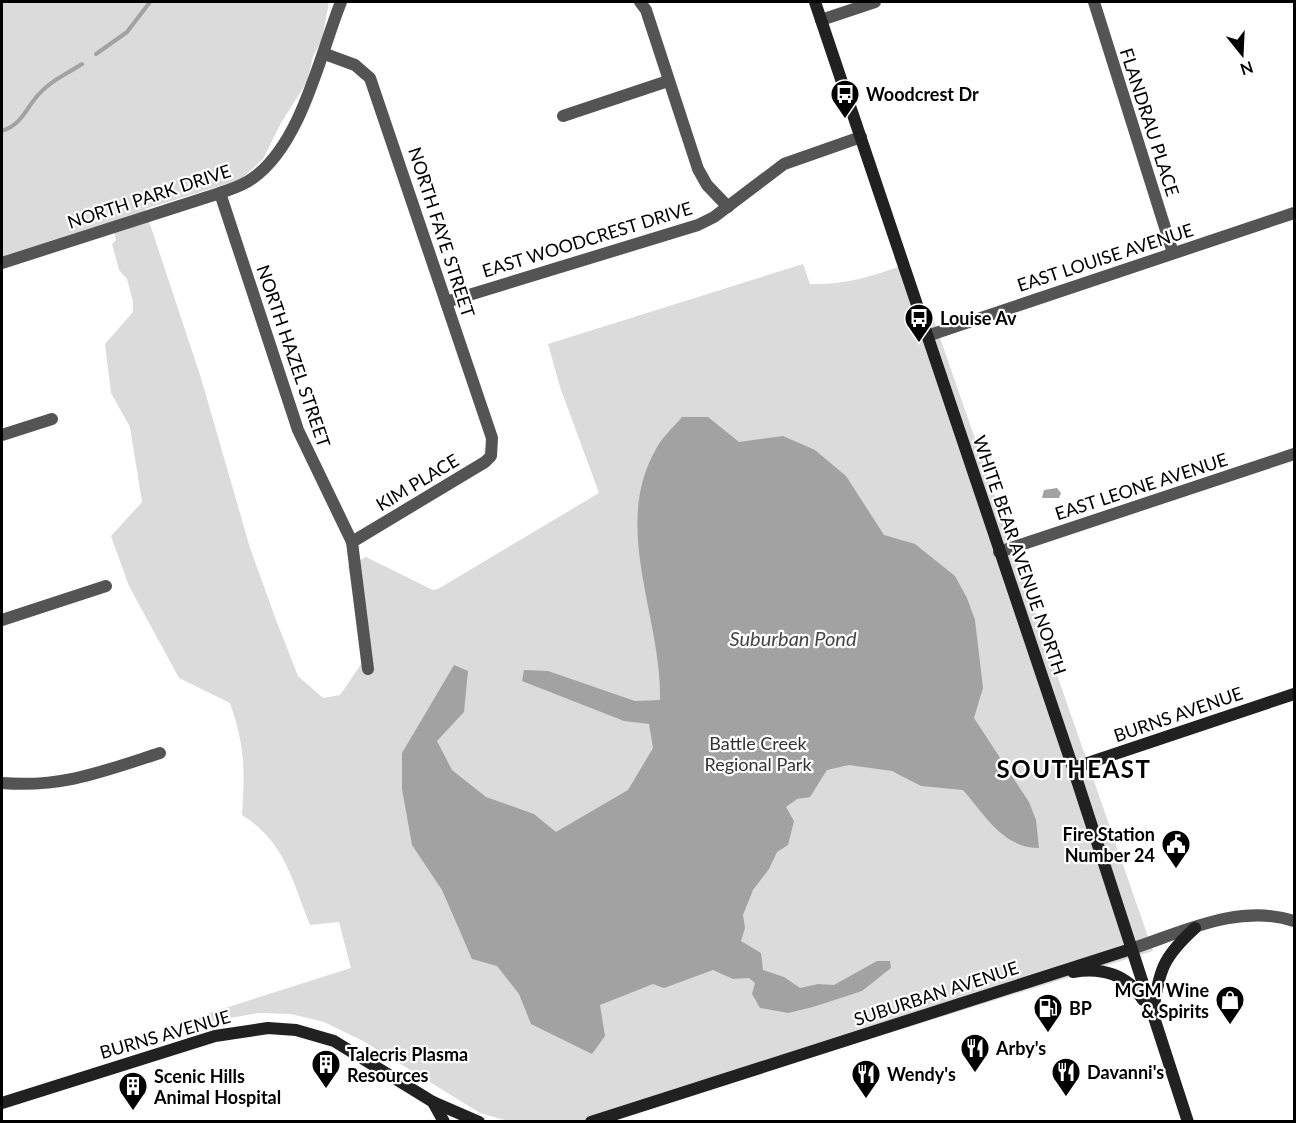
<svg xmlns="http://www.w3.org/2000/svg" width="1296" height="1123" font-family="Lato,sans-serif">
<rect width="100%" height="100%" fill="#fff"/>
<path fill="#dbdbdb" d="M2 2H329L322 39 313 57 307 82 281 123 263 159 240 180 145 209 201 378 250 548 276 620 298 676 323 698 340 695 366 657 348 566 366 557 433 590 438 589 599 493 560 387 548 344 803 264 810 284C844 285 870 277 901 266L919 316 931 312 1153 951 607 1121H508L480 1113 365 1042 324 1022 291 1014 259 1013 201 1023 198 1020 200 1016 351 968 339 922 310 925C292 880 285 842 242 815 245 770 245 746 230 703L179 678 129 586 111 536 142 502 130 427 111 393 105 344 133 312V302L127 279 119 270 112 244 116 240 113 228 2 263Z"/>
<g fill="#a2a2a2">
<path d="M682 417H708L739 442 783 436 815 450 846 476 884 535 915 544 955 576 967 598 975 620 983 688 974 718 1029 802 1036 820 1039 848C1003 848 985 815 963 790L921 786 892 771 849 765 827 770 810 797 797 799 786 807 794 821 788 845 777 852 769 869 753 890 743 915 745 928 741 941 761 953 763 970 784 977 800 988 818 984 834 985 877 961H890L891 968 862 991 813 1007 788 1013 760 1008 752 994 755 983 749 978 733 979 713 970 664 988 653 984 600 1005 605 1036 592 1054 531 1024 519 994 497 966 472 959 442 890 412 845 402 789V753L454 665 468 671 464 712 437 741 452 770 486 797 534 814 556 832 628 790 653 748 649 724 624 721 522 681 524 670 548 671 635 701 660 700C662 617 611 527 656 449 662 437 674 427 682 417Z"/>
<polygon points="1057,488 1061,493 1059,498 1042,498 1044,490"/>
</g>
<g fill="none" stroke-linecap="round" stroke-linejoin="round">
<g stroke="#a2a2a2" stroke-width="4">
<polyline points="96,54 127,32 150,2"/>
<path d="M2 131C22 124 25 110 38 95 50 81 67 74 82 64"/>
</g>
<g stroke="#545454" stroke-width="12">
<polyline points="640,2 646,10 698,169 707,185 728,207"/>
<polyline points="1094,2 1173,253"/>
<polyline points="821,20 875,2"/>
<polyline points="325,54 355,65 370,78 492,438 491,456 485,462 352,542"/>
<polyline points="563,116 668,81"/>
<polyline points="220,193 298,430 352,542 368,669"/>
<path d="M2 263 220 193C231 189 243 186 253 178 302 143 320 54 341 2"/>
<polyline points="446,302 698,225 714,217 784,164 861,137"/>
<polyline points="927,336 1294,213"/>
<polyline points="2,435 52,419"/>
<polyline points="999,552 1294,454"/>
<polyline points="2,620 106,586"/>
<path d="M2 783C62 788 104 771 160 753"/>
<path d="M1131 949C1183 932 1239 903 1294 921"/>
</g>
<g stroke="#212121" stroke-width="12">
<polyline points="815,2 1073,768 1188,1122"/>
<polyline points="1073,768 1294,694"/>
<path d="M1073 972C1101 967 1128 974 1143 1000"/>
<path d="M1153 1012C1159 970 1163 957 1195 928"/>
<polyline points="433,1102 444,1122"/>
<polyline points="2,1103 215,1036 268,1028 296,1030 334,1041 433,1102 479,1122"/>
<polyline points="591,1122 1131,949"/>
</g>
</g>
<defs>
<g id="bus-pin" transform="scale(1.5)"><path d="M0 17L-7.5 6A9.5 9.5 0 1 1 7.5 6Z" fill="#000" stroke="#fff"/><path d="M-5-6H5V4H4V6H2V4H-2V6H-4V4H-5ZM-3.5-4V0h7V-4ZM-3.5 1.2v1.5H-2V1.2ZM2 1.2v1.5H3.5V1.2Z" fill="#fff"/></g>
<g id="civic-pin" transform="scale(1.5)"><path d="M0 17L-7.5 6A9.5 9.5 0 1 1 7.5 6Z" fill="#000" stroke="#fff"/><path d="M-.6-6.5H3V-4.5H.6V-3L4-1V1h2V6H-6V1h2V-1L-.6-3ZM-1.2 2.5V6h2.4V2.5Z" fill="#fff"/></g>
<g id="shop-pin" transform="scale(1.5)"><path d="M0 17L-7.5 6A9.5 9.5 0 1 1 7.5 6Z" fill="#000" stroke="#fff"/><path d="M-5-2.5h2.3a2.7 3.5 0 0 1 5.4 0H5L5.5 6h-11ZM-1.5-2.5h3a1.5 2.3 0 0 0-3 0Z" fill="#fff"/></g>
<g id="fuel-pin" transform="scale(1.5)"><path d="M0 17L-7.5 6A9.5 9.5 0 1 1 7.5 6Z" fill="#000" stroke="#fff"/><path d="M-5.5-6h7V0h2V4h1.3V-2.5L3-4.5l.8-.8L6-3V5H2.5V1h-1V6h-7ZM-4.2-4.7v3.2H.2V-4.7Z" fill="#fff"/></g>
<g id="restaurant-pin" transform="scale(1.5)"><path d="M0 17L-7.5 6A9.5 9.5 0 1 1 7.5 6Z" fill="#000" stroke="#fff"/><path d="M-5-6h1v4h1v-4h1v4h1v-4h1v5L-1.5 .5V6h-2V.5L-5-1ZM5-6V6H3V1.5H1.5Q1.5-4 5-6Z" fill="#fff"/></g>
<g id="building-pin" transform="scale(1.5)"><path d="M0 17L-7.5 6A9.5 9.5 0 1 1 7.5 6Z" fill="#000" stroke="#fff"/><path d="M-4-6H4V6H1V3H-1V6H-4ZM-2.5-4.3h1.7v1.8h-1.7ZM.8-4.3h1.7v1.8H.8ZM-2.5-1h1.7V.8h-1.7ZM.8-1h1.7V.8H.8Z" fill="#fff"/></g>
</defs>
<g fill-rule="evenodd">
<use href="#bus-pin" x="845" y="94"/>
<use href="#bus-pin" x="919" y="318"/>
<use href="#civic-pin" x="1176" y="844"/>
<use href="#shop-pin" x="1230" y="1000"/>
<use href="#fuel-pin" x="1048" y="1008"/>
<use href="#restaurant-pin" x="975" y="1048"/>
<use href="#building-pin" x="326" y="1064"/>
<use href="#restaurant-pin" x="1066" y="1072"/>
<use href="#restaurant-pin" x="866" y="1074"/>
<use href="#building-pin" x="133" y="1086"/>
</g>
<g text-anchor="middle" dominant-baseline="central" stroke-width="4.5" stroke-linejoin="round" paint-order="stroke">
<g font-size="18" font-weight="bold" fill="#000" stroke="#fff" text-anchor="start">
<text x="866" y="94">Woodcrest Dr</text>
<text x="940" y="318">Louise Av</text>
<text x="1155" y="834" text-anchor="end">Fire Station<tspan x="1155" dy="21">Number 24</tspan></text>
<text x="1209" y="990" text-anchor="end">MGM Wine<tspan x="1209" dy="21">&amp; Spirits</tspan></text>
<text x="1069" y="1008">BP</text>
<text x="996" y="1048">Arby's</text>
<text x="347" y="1054">Talecris Plasma<tspan x="347" dy="21">Resources</tspan></text>
<text x="1087" y="1072">Davanni's</text>
<text x="887" y="1074">Wendy's</text>
<text x="154" y="1076">Scenic Hills<tspan x="154" dy="21">Animal Hospital</tspan></text>
</g>
<g font-size="18" fill="#000" stroke="#fff">
<text transform="translate(1150 122) rotate(72)">FLANDRAU PLACE</text>
<text transform="translate(149 196) rotate(-18)">NORTH PARK DRIVE</text>
<text transform="translate(442 232) rotate(72)">NORTH FAYE STREET</text>
<text transform="translate(587 239) rotate(-17)">EAST WOODCREST DRIVE</text>
<text transform="translate(1105 257) rotate(-18)">EAST LOUISE AVENUE</text>
<text transform="translate(294 356) rotate(71)">NORTH HAZEL STREET</text>
<text transform="translate(417 482) rotate(-31)">KIM PLACE</text>
<text transform="translate(1141 486) rotate(-18)">EAST LEONE AVENUE</text>
<text transform="translate(1020 555) rotate(71)">WHITE BEAR AVENUE NORTH</text>
<text transform="translate(1178 714) rotate(-19)">BURNS AVENUE</text>
<text transform="translate(936 993) rotate(-18)">SUBURBAN AVENUE</text>
<text transform="translate(165 1034) rotate(-16)">BURNS AVENUE</text>
</g>
<g font-size="18" fill="#323232" stroke="#fff">
<text x="758" y="743">Battle Creek<tspan x="758" dy="21">Regional Park</tspan></text>
</g>
<g font-size="20" font-style="italic" fill="#434343" stroke="#fff">
<text x="793" y="638">Suburban Pond</text>
</g>
<g font-size="24" font-weight="bold" letter-spacing="1.5" fill="#000" stroke="#fff">
<text x="1074" y="768">SOUTHEAST</text>
</g>
</g>
<rect width="1296" height="1123" fill="none" stroke="#000000" stroke-width="6"/>
<g transform="translate(1242 54) rotate(162)" stroke="#ffffff" stroke-width="4.5" paint-order="stroke">
<path d="M0-4.5L10 22L0 15L-10 22Z" fill="#000000"/>
<text y="-9" font-size="16" font-weight="bold" text-anchor="middle" fill="#000000">N</text>
</g>
</svg>
